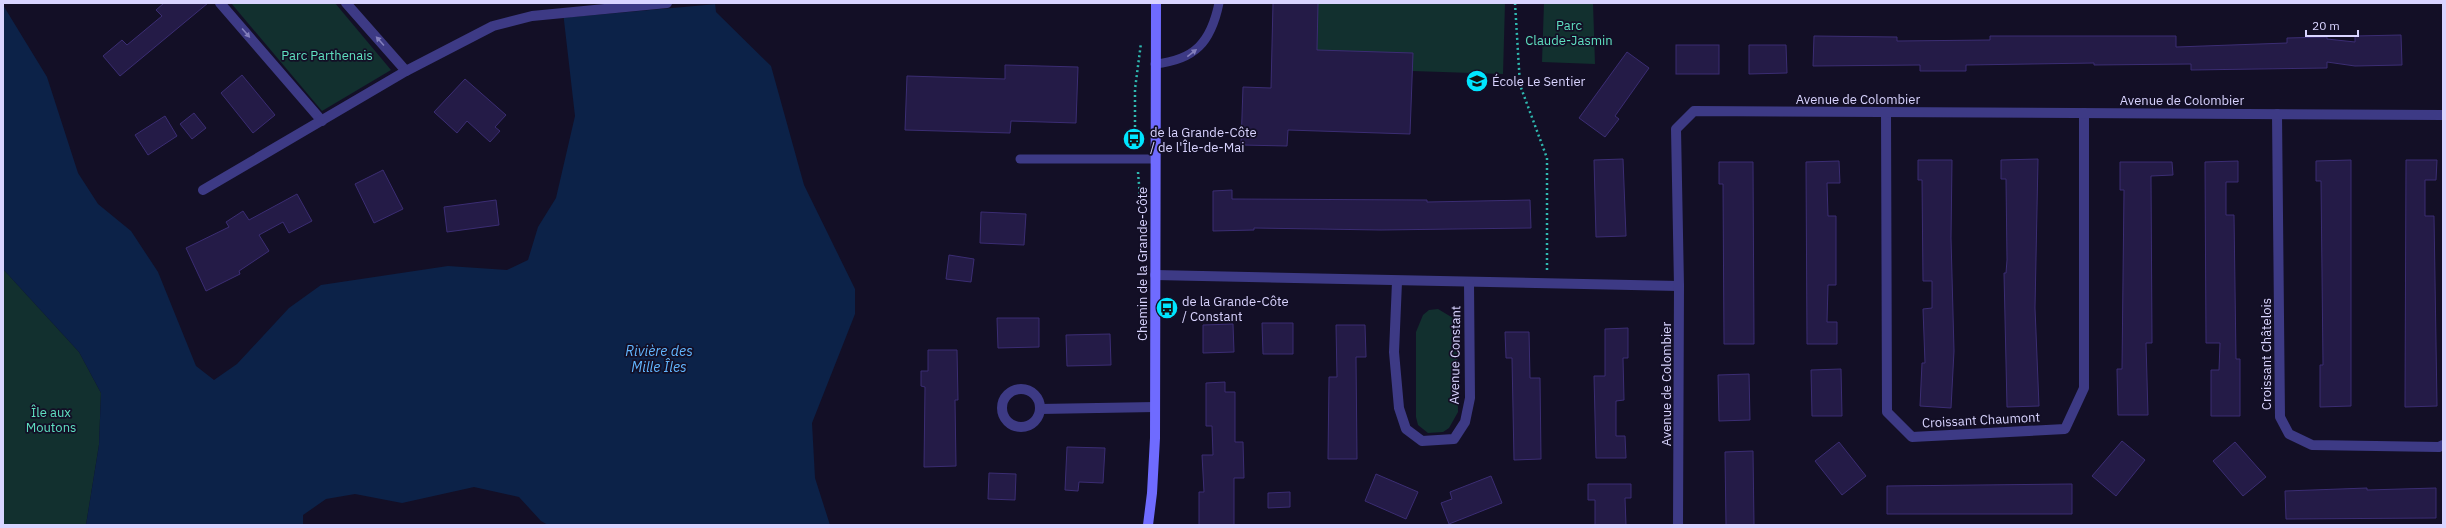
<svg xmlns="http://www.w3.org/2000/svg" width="2446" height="528" font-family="'IBM Plex Sans',sans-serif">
<rect width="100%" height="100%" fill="#130f26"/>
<g fill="#12302f">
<polygon points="231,3 335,3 391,70 322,111"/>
<polygon points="1318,3 1505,3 1503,74 1412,71 1317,50"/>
<polygon points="1544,3 1593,3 1595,64 1542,62"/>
<polygon points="3,269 79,352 101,393 99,445 86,525 3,525"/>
<polygon points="1438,309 1453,318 1457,329 1458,412 1449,428 1443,432 1428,433 1418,425 1416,417 1416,332 1423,315 1429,310"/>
</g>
<polygon fill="#0c2248" points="562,3 715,3 716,12 771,66 804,185 855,289 855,314 812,423 815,478 830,525 548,525 541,521 519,497 474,487 402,503 355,494 326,499 303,515 303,525 86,525 99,445 101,393 79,352 3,269 3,5 47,77 78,173 98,204 131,231 158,272 196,366 214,380 237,364 289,308 321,285 448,266 507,270 528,260 538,227 556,198 575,116"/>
<polygon fill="#130f26" points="560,3 717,3 717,4 561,18"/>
<g fill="#241b47" stroke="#3b2d73">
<polygon points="164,3 208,3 120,76 103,56 122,40 127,45 162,16 156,10"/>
<polygon points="1273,3 1318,3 1317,50 1413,53 1410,134 1288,130 1287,146 1241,145 1243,87 1271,88"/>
<polygon points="2401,35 2402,65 2355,66 2327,62 2327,68 2191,70 2191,64 2094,65 2094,63 1966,65 1966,71 1920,71 1920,65 1813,66 1814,36 1897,37 1897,41 1990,40 1990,36 2176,36 2176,47 2287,43 2287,38 2327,37 2327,39 2355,42 2355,36"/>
<rect x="1676" y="45" width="43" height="29"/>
<polygon points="1749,45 1786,45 1787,73 1749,74"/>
<polygon points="1627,52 1649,68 1615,116 1619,119 1605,137 1579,118"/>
<polygon points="1005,65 1078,67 1076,123 1011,121 1010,133 905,130 907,76 1005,79"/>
<polygon points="242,75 275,115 253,133 221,93"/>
<polygon points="465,79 506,115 495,127 500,131 490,142 467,121 457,133 434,112"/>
<polygon points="194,113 206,128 192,139 180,124"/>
<polygon points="165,116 177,136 148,155 135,135"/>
<polygon points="1623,159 1626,236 1596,237 1594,160"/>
<polygon points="2038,159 2035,308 2039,406 2007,407 2004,273 2006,273 2007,260 2006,179 2001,179 2001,160"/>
<polygon points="1918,160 1952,160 1951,238 1954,351 1951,408 1920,406 1922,363 1925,363 1923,309 1932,308 1932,281 1923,281 1922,180 1918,180"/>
<polygon points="2351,160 2351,406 2320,407 2320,365 2323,365 2321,181 2316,181 2316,161"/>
<polygon points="2406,160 2437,160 2436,180 2425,180 2425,216 2434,216 2437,406 2405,407"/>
<polygon points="1839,161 1840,183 1827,183 1828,216 1836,216 1836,285 1828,285 1827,322 1837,322 1837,344 1807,344 1806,162"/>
<polygon points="2238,161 2238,182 2226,182 2226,215 2234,215 2236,359 2240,359 2240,416 2211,416 2211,370 2219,370 2220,343 2206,343 2205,162"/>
<polygon points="1719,162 1753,162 1754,344 1724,344 1723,184 1719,184"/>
<polygon points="2120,162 2172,162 2173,175 2151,176 2152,343 2146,343 2148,415 2118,415 2117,369 2122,369 2124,190 2120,190"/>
<polygon points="383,170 403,209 374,223 355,184"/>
<polygon points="1232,190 1232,199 1427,200 1427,202 1530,200 1531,228 1381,230 1254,228 1254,230 1213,231 1213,191"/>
<polygon points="297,194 312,221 289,233 283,222 259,235 269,251 239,271 240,274 206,291 186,248 229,227 226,222 243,211 249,220"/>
<polygon points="496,200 499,225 447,232 444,207"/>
<polygon points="981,212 1026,214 1024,245 980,243"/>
<polygon points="949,255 974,259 971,282 946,279"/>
<polygon points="997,318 1039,318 1039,347 998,348"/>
<polygon points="1262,323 1293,323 1293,354 1263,354"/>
<polygon points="1233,324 1234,352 1203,353 1203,325"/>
<polygon points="1336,325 1365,325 1366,357 1356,357 1357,459 1328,459 1329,377 1337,377"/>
<polygon points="1628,328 1628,358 1623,358 1624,400 1616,401 1616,436 1625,436 1626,458 1596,458 1594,376 1605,376 1605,329"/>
<polygon points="1505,332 1529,332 1530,378 1540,378 1541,459 1514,460 1512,358 1506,358"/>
<polygon points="1110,334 1111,365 1067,366 1066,335"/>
<polygon points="928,350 957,350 958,400 955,400 956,466 924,467 925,387 921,386 921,371 928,371"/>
<polygon points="1841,369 1842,416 1812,416 1811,370"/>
<polygon points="1749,374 1750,420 1719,421 1718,375"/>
<polygon points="1225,382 1225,392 1235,392 1235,442 1243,442 1244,478 1234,478 1234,525 1199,525 1199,492 1204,492 1202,455 1213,455 1212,426 1206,426 1206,383"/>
<polygon points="2122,441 2145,460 2116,496 2092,476"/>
<polygon points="1839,442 1866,476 1842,495 1815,461"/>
<polygon points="2235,442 2266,477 2243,496 2213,461"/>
<polygon points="1067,447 1105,448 1103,483 1079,482 1078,491 1065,490"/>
<polygon points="1753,451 1754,525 1726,525 1725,452"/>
<polygon points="989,473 1016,474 1015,500 988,499"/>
<polygon points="1376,474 1418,492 1406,519 1365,501"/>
<polygon points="1491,476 1502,503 1449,524 1441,503 1452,499 1450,492"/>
<polygon points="1588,484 1631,484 1631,498 1625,498 1626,525 1595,525 1595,500 1588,500"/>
<polygon points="2072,484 2072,514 1887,514 1887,486"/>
<polygon points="2367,488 2367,490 2436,488 2436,518 2286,519 2285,491"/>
<polygon points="1290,492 1290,507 1268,508 1268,493"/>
</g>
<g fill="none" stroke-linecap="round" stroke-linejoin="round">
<g stroke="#2fb8b0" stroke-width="2.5" stroke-dasharray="2 3" stroke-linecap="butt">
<polyline points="1515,3 1520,85 1547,158 1547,270"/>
<polyline points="1135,147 1135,89 1141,43"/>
<polyline points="1138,172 1140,197"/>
</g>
<g stroke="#3d3a85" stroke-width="9">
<path d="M1155 64C1195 60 1211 42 1219 3"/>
<polyline points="1020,159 1155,159"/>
</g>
<g stroke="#3d3a85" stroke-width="10">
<polyline points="220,3 322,121"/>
<polyline points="346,3 406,71"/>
<polyline points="1886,112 1887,412 1912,437 2065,429 2084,388 2084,113"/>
<polyline points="2277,114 2280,417 2289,434 2312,445 2439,447 2443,445"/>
<polyline points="203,190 406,71 493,26 532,16 667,3"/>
<polyline points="1155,275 1679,286"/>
<polyline points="1397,282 1394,352 1399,408 1406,429 1422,441 1454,439 1465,422 1470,398 1469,283"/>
<circle cx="1021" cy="408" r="19"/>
<polyline points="1040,409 1155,407"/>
<polyline points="1678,525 1679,286 1676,129 1694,111 2443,115"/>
</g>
<polyline stroke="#6f6bff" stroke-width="10" points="1148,525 1152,493 1155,438 1156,3"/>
</g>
<defs><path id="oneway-solid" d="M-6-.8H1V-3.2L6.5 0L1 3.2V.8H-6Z"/></defs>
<g fill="#837fbc">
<use href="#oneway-solid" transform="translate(246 33) rotate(49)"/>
<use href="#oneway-solid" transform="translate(380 41) rotate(-132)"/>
<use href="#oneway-solid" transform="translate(1192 53) rotate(-38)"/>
</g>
<defs>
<g id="school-disc" transform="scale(1.15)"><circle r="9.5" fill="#00e5ff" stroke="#130f26"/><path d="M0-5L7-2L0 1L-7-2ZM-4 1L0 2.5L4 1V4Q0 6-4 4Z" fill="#111"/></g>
<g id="bus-disc" transform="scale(1.15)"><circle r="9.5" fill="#00e5ff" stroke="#130f26"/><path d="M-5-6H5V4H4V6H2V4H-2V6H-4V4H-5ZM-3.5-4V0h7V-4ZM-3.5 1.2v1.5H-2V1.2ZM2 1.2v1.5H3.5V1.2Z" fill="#111"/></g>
</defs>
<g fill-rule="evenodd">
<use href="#school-disc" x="1477" y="81"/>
<use href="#bus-disc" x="1134" y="139"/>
<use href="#bus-disc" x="1167" y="308"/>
</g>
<g text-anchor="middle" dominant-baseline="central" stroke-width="3.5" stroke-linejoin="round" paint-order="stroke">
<g font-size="13" fill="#5fe0c0" stroke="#130f26">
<text x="1569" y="25">Parc<tspan x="1569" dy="15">Claude-Jasmin</tspan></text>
<text x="327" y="55">Parc Parthenais</text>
<text x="51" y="412">Île aux<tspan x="51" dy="15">Moutons</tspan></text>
</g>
<g font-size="13" fill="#d9d4ff" stroke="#130f26" text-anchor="start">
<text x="1492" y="81">École Le Sentier</text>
<text x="1150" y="132">de la Grande-Côte<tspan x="1150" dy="15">/ de l'Île-de-Mai</tspan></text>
<text x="1182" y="301">de la Grande-Côte<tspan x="1182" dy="15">/ Constant</tspan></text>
</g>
<g font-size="13" fill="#d9d4ff" stroke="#130f26">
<text x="1858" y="99">Avenue de Colombier</text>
<text x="2182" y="100">Avenue de Colombier</text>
<text transform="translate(1142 264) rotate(-90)">Chemin de la Grande-Côte</text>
<text transform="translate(2266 354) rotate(-90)">Croissant Châtelois</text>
<text transform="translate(1455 355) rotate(-89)">Avenue Constant</text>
<text transform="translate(1666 384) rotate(-90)">Avenue de Colombier</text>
<text transform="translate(1981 420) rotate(-3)">Croissant Chaumont</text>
</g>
<g font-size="14" font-style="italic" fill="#62b6ff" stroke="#130f26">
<text x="659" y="351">Rivière des<tspan x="659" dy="16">Mille Îles</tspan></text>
</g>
</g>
<rect width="2446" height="528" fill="none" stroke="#d9d4ff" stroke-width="8"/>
<path d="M2306 30v6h52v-6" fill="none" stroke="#d9d4ff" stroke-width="2"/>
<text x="2312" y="30" font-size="12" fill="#d9d4ff" stroke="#130f26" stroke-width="3" paint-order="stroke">20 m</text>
</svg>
